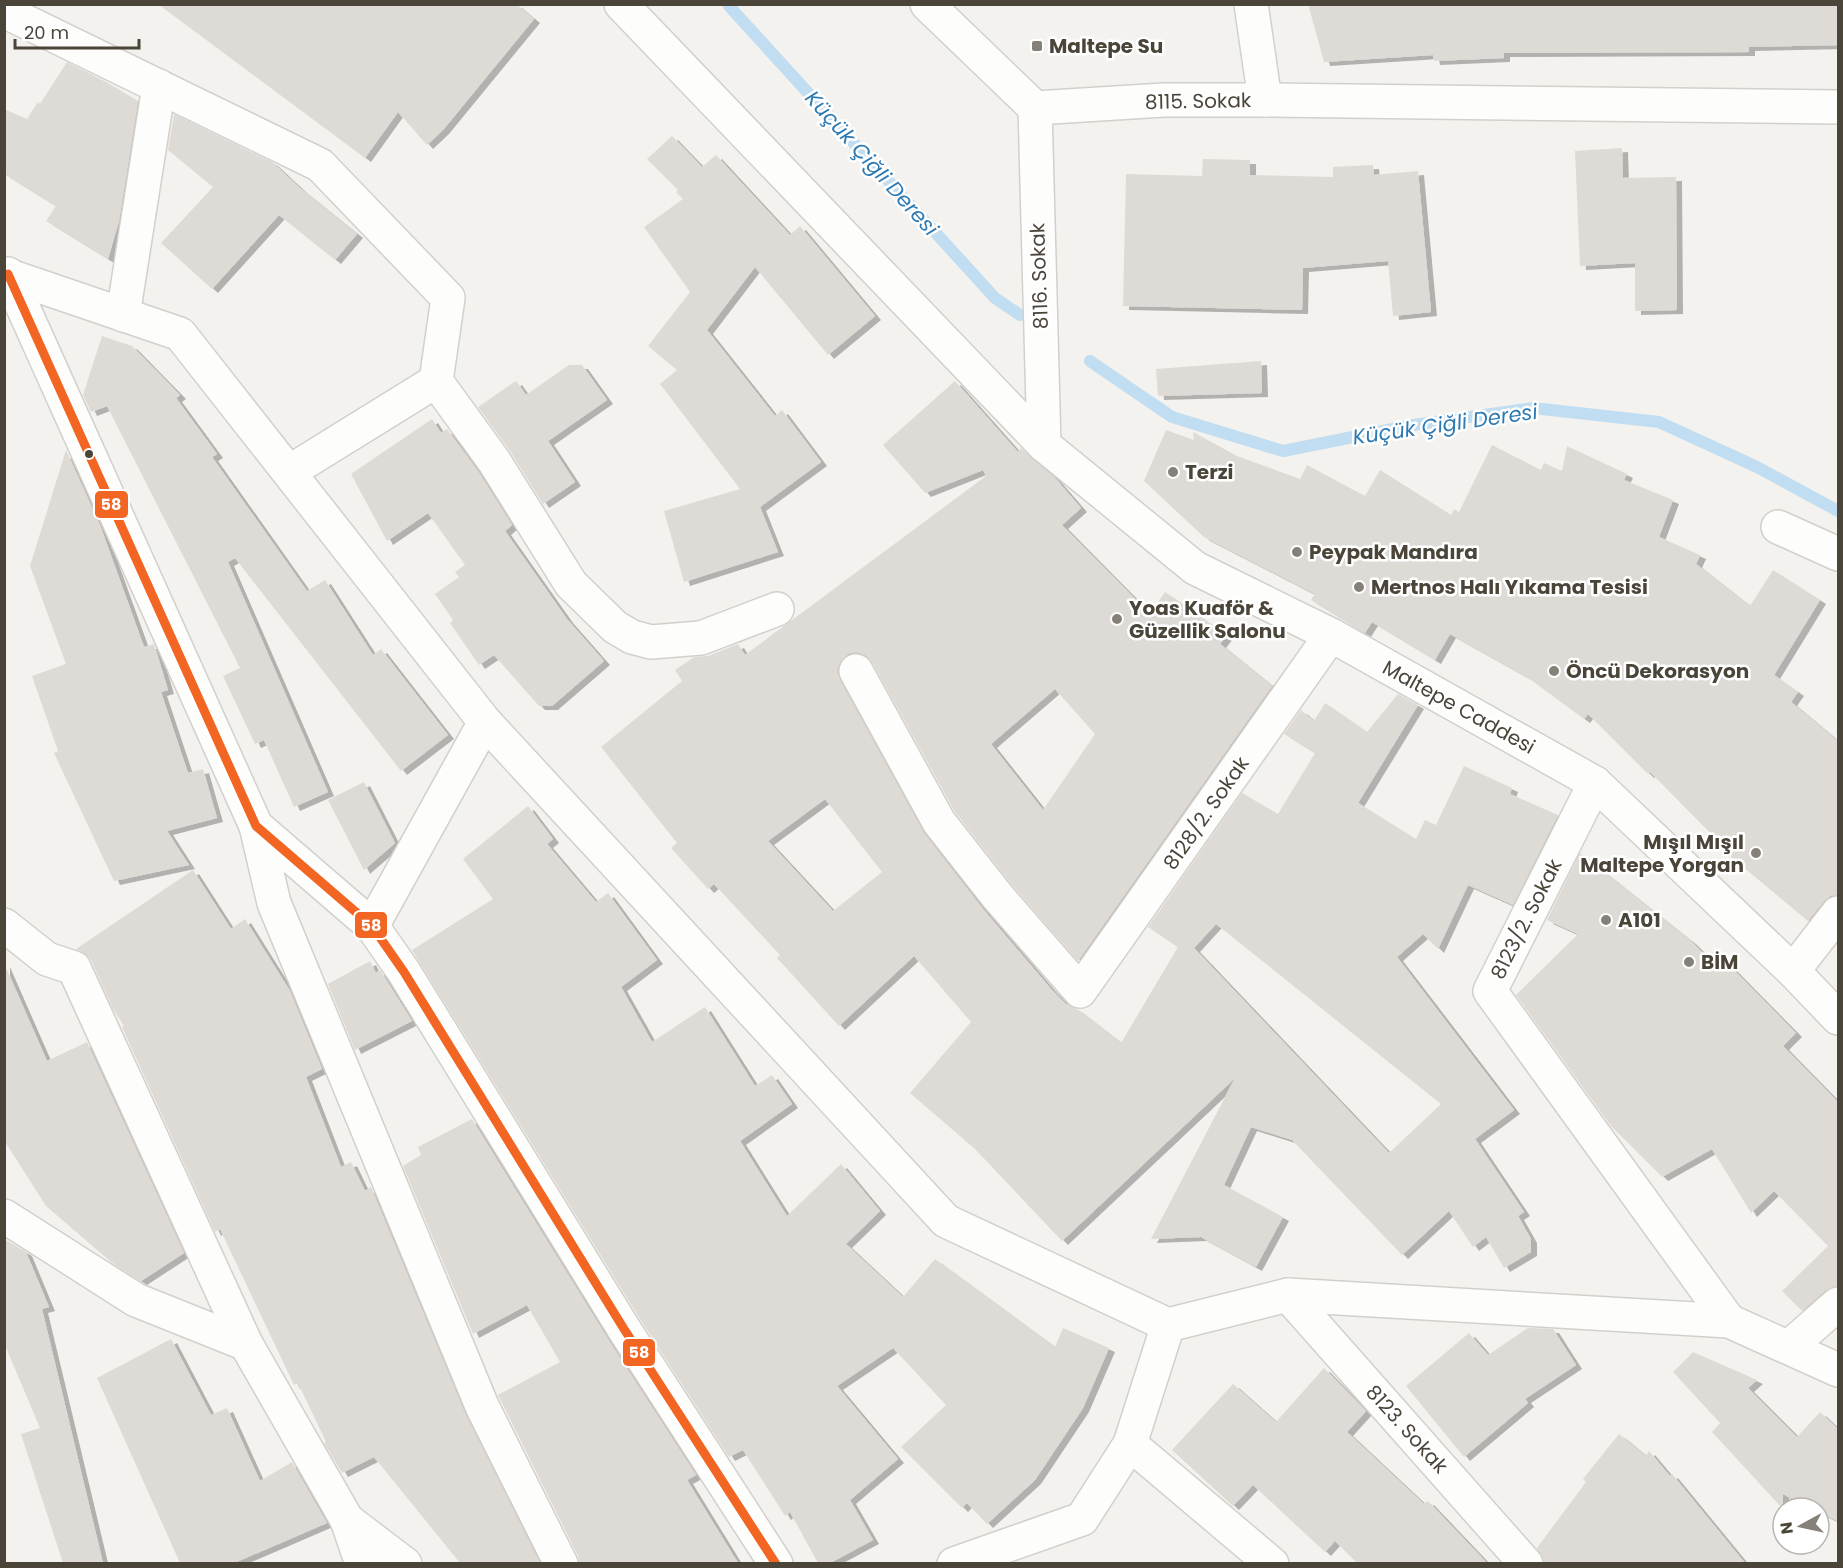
<svg xmlns="http://www.w3.org/2000/svg" width="1843" height="1568" font-family="Poppins,sans-serif">
<defs>
<filter id="shadow"><feDropShadow dx="6" dy="4" stdDeviation="0" flood-color="#0004"/></filter>
</defs>
<rect width="100%" height="100%" fill="#f4f2ee"/>
<g fill="none" stroke-linecap="round" stroke-linejoin="round">
<g stroke="#c0ddf1" stroke-width="12">
<polyline points="729,6 995,298 1020,315"/>
<polyline points="1090,361 1172,417 1283,451 1413,425 1533,408 1659,422 1757,467 1838,511"/>
</g>
</g>
<g fill="#dedbd6" fill-rule="evenodd" filter="url(#shadow)">
<polygon points="158,4 516,4 534,19 443,130 427,145 398,112 365,158"/>
<polygon points="1308,4 1839,4 1839,45 1749,47 1749,52 1504,53 1504,58 1434,61 1433,55 1324,62"/>
<polygon points="67,62 106,82 138,101 119,221 108,259 46,221 56,206 4,174 4,109 27,119 38,102 40,104"/>
<polygon points="174,114 272,162 301,189 357,234 335,260 279,215 212,289 161,243 213,187 168,150"/>
<polygon points="672,136 702,167 716,155 790,235 800,226 875,316 828,355 755,267 707,330 775,416 782,410 821,462 760,507 778,552 684,582 664,511 740,489 660,384 677,370 648,346 690,292 644,227 683,199 676,192 678,190 647,159"/>
<polygon points="1622,148 1623,178 1676,177 1677,310 1635,311 1635,263 1580,266 1575,151"/>
<polygon points="1203,159 1250,160 1250,175 1333,177 1333,167 1373,165 1374,175 1418,171 1431,312 1393,316 1388,261 1303,268 1302,310 1123,306 1126,174 1202,176"/>
<polygon points="102,336 132,346 180,395 176,398 217,454 212,457 307,591 325,580 373,655 381,649 448,735 401,771 235,558 228,562 328,792 294,807 264,740 255,744 223,676 240,668 107,406 91,412 83,395"/>
<polygon points="1261,361 1262,393 1158,396 1156,369"/>
<polygon points="569,365 582,365 607,400 548,441 575,482 543,504 510,451 478,407 516,381 526,395"/>
<path d="M955 381 1018 452 1021 448 1055 478 1081 508 1062 525 1150 614 1165 592 1227 635 1220 644 1272 686 1078 961 1012 885 955 812 872 662 865 655 856 652 848 654 840 662 837 671 840 680 924 833 983 909 1051 989 1066 1004 1077 1009 1121 1043 1178 947 1148 927 1242 793 1278 814 1315 753 1284 734 1301 710 1314 721 1325 703 1367 732 1398 694 1418 705 1358 803 1416 839 1425 820 1436 825 1464 766 1512 788 1510 794 1558 815 1513 905 1468 885 1438 949 1423 934 1397 957 1514 1110 1475 1139 1524 1212 1518 1216 1531 1239V1252L1504 1268 1486 1237 1473 1247 1449 1211 1402 1255 1292 1140 1251 1127 1224 1185 1283 1217 1256 1267 1201 1237 1151 1239 1235 1078 1062 1241 975 1149 910 1093 971 1022 914 956 839 1026 777 958 780 955 714 884 708 889 671 848 677 843 601 747 682 681 675 670 694 657 708 656 738 644 745 655 986 476 983 470 925 493 883 445ZM1055 689 1095 734 1043 810 991 744ZM825 799 882 872 833 911 768 841ZM1216 924 1441 1104 1389 1153 1194 948Z"/>
<polygon points="432,419 441,433 447,429 478,471 512,525 505,531 567,619 604,661 552,706 539,706 494,655 479,665 450,623 453,620 435,594 459,577 455,572 465,565 428,513 387,541 351,474"/>
<polygon points="1166,430 1194,440 1193,432 1237,456 1300,479 1307,465 1365,496 1380,470 1451,515 1454,509 1459,512 1492,445 1541,470 1544,463 1562,471 1567,446 1627,474 1624,480 1673,500 1659,537 1700,555 1696,564 1750,606 1773,570 1820,600 1774,675 1798,692 1791,702 1839,742 1839,895 1830,896 1824,901 1808,921 1730,856 1732,855 1650,772 1648,774 1588,714 1584,719 1527,677 1450,634 1435,660 1372,622 1365,633 1311,600 1315,594 1204,537 1144,481"/>
<polygon points="66,450 100,525 144,647 154,644 155,647 168,690 161,692 188,773 203,769 217,818 167,831 189,865 114,881 54,753 58,751 32,676 66,664 30,566"/>
<polygon points="364,782 395,843 364,870 328,800"/>
<polygon points="528,806 553,839 547,844 596,902 608,893 657,960 621,987 652,1042 705,1007 755,1086 772,1075 792,1104 740,1141 787,1216 841,1164 880,1211 846,1244 903,1297 935,1259 1055,1347 1063,1328 1109,1348 1083,1408 1035,1480 987,1524 967,1503 962,1508 901,1447 946,1405 893,1348 837,1386 898,1459 850,1500 873,1540 830,1563 818,1563 790,1512 785,1516 743,1450 729,1457 640,1319 412,950 493,899 463,859"/>
<polygon points="1580,853 1691,941 1716,966 1723,959 1796,1033 1783,1046 1839,1103 1839,1286 1826,1290 1802,1311 1782,1291 1828,1246 1774,1191 1751,1213 1712,1149 1662,1177 1611,1126 1516,995 1578,934 1547,920"/>
<polygon points="193,870 231,929 245,919 290,991 322,1069 306,1077 341,1167 351,1162 365,1191 371,1187 465,1413 540,1563 460,1563 374,1457 342,1473 324,1443 326,1442 298,1383 294,1385 220,1229 215,1232 122,1027 124,1026 113,1009 91,960 86,954 76,949"/>
<polygon points="370,961 376,973 380,970 412,1021 355,1050 328,984"/>
<polygon points="4,963 47,1061 87,1042 184,1253 141,1281 111,1262 46,1206 4,1140"/>
<polygon points="472,1119 608,1339 696,1475 687,1480 738,1563 579,1563 578,1556 498,1395 560,1362 527,1305 473,1334 403,1166 421,1155 418,1147"/>
<polygon points="4,1239 26,1252 49,1307 42,1309 103,1563 63,1563 21,1434 40,1428 4,1343"/>
<polygon points="1528,1328 1553,1329 1576,1365 1525,1399 1528,1403 1464,1457 1406,1386 1469,1333 1488,1355"/>
<polygon points="171,1339 211,1415 227,1408 260,1481 292,1462 327,1523 234,1563 180,1563 97,1378"/>
<polygon points="1693,1352 1757,1380 1748,1388 1797,1437 1820,1412 1839,1430 1839,1522 1819,1512 1819,1508 1810,1508 1783,1494 1783,1509 1712,1432 1720,1423 1673,1372"/>
<polygon points="1324,1368 1366,1411 1347,1432 1424,1504 1428,1501 1487,1563 1357,1563 1335,1541 1325,1552 1253,1485 1233,1506 1172,1450 1233,1384 1276,1422"/>
<polygon points="1619,1434 1646,1456 1649,1451 1670,1476 1672,1474 1745,1563 1544,1563 1544,1560 1537,1548 1586,1482 1583,1479"/>
</g>
<g fill="none" stroke-linecap="round" stroke-linejoin="round">
<g stroke="#d2d0cb" stroke-width="36">
<g id="minor">
<polyline points="621,4 1044,445 1195,568 1331,635 1595,783 1793,971 1838,1018"/>
<polyline points="927,4 1035,108"/>
<polyline points="4,11 320,165 448,298 436,381 289,472"/>
<polyline points="1265,100 1838,107"/>
<polyline points="1035,108 1044,445"/>
<polyline points="1035,108 1164,100 1265,100 1251,4"/>
<polyline points="4,274 180,334 485,722 946,1221 1168,1325"/>
<polyline points="8,274 256,826 372,926 404,972 624,1329 776,1564"/>
<polyline points="123,315 159,86"/>
<polyline points="436,381 494,461 571,584 615,627 632,637 651,642 701,638 777,609"/>
<polyline points="1778,527 1838,554"/>
<polyline points="856,671 939,822 998,897 1080,991 1331,635"/>
<polyline points="1595,783 1490,991 1729,1321"/>
<polyline points="256,826 274,903 482,1406 561,1564"/>
<polyline points="4,925 47,959 74,968 246,1344"/>
<polyline points="372,926 485,722"/>
<polyline points="1793,971 1838,913"/>
<polyline points="4,1216 136,1300 246,1344 347,1520 405,1564"/>
<polyline points="1288,1295 1526,1564"/>
<polyline points="1789,1347 1838,1304"/>
<polyline points="1130,1444 1272,1564"/>
<polyline points="347,1520 362,1564"/>
<polyline points="954,1564 1082,1519 1130,1444 1168,1325 1288,1295 1729,1321 1838,1370"/>
</g>
</g>
<use href="#minor" stroke="#fdfdfc" stroke-width="33"/>
<g stroke="#fff" stroke-width="14">
<polyline id="bus-1" points="8,274 256,826 372,926 404,972 624,1329 776,1564"/>
</g>
<use href="#bus-1" stroke="#f26522" stroke-width="9"/>
</g>
<g fill="#868178" stroke="#fff" stroke-width="2">
<rect x="1031" y="40" width="12" height="12" rx="3"/>
<circle cx="1173" cy="472" r="6"/>
<circle cx="1297" cy="552" r="6"/>
<circle cx="1359" cy="587" r="6"/>
<circle cx="1117" cy="619" r="6"/>
<circle cx="1554" cy="671" r="6"/>
<circle cx="1756" cy="853" r="6"/>
<circle cx="1606" cy="920" r="6"/>
<circle cx="1689" cy="962" r="6"/>
</g>
<circle fill="#4b4439" stroke="#fff" stroke-width="2" cx="89" cy="454" r="5"/>
<g text-anchor="middle" dominant-baseline="central" stroke-width="5" stroke-linejoin="round" paint-order="stroke">
<g font-size="20" font-weight="bold" fill="#4b4439" stroke="#fff" text-anchor="start">
<text x="1049" y="46">Maltepe Su</text>
<text x="1185" y="472">Terzi</text>
<text x="1309" y="552">Peypak Mandıra</text>
<text x="1371" y="587">Mertnos Halı Yıkama Tesisi</text>
<text x="1129" y="608">Yoas Kuaför &amp;<tspan x="1129" dy="23">Güzellik Salonu</tspan></text>
<text x="1566" y="671">Öncü Dekorasyon</text>
<text x="1744" y="842" text-anchor="end">Mışıl Mışıl<tspan x="1744" dy="23">Maltepe Yorgan</tspan></text>
<text x="1618" y="920">A101</text>
<text x="1701" y="962">BİM</text>
</g>
<g font-size="20" fill="#4b4439" stroke="#fff">
<text transform="translate(1198 101) rotate(-1)">8115. Sokak</text>
<text transform="translate(1039 276) rotate(-92)">8116. Sokak</text>
<text transform="translate(1459 707) rotate(29)">Maltepe Caddesi</text>
<text transform="translate(1206 813) rotate(-55)">8128/2. Sokak</text>
<text transform="translate(1526 919) rotate(-63)">8123/2. Sokak</text>
<text transform="translate(1407 1429) rotate(48)">8123. Sokak</text>
</g>
<g font-size="21" font-style="italic" fill="#2e7ab2" stroke="#fff">
<text transform="translate(872 163) rotate(48)">Küçük Çiğli Deresi</text>
<text transform="translate(1445 424) rotate(-8)">Küçük Çiğli Deresi</text>
</g>
</g>
<g stroke="#fff" stroke-width="2">
<rect x="94" y="490" width="35" height="29" rx="6" fill="#f26522"/>
<rect x="354" y="911" width="34" height="28" rx="6" fill="#f26522"/>
<rect x="622" y="1338" width="34" height="29" rx="6" fill="#f26522"/>
</g>
<g font-size="16" text-anchor="middle" font-weight="bold" fill="#fff">
<text x="111" y="510">58</text>
<text x="371" y="931">58</text>
<text x="639" y="1358">58</text>
</g>
<rect width="1843" height="1568" fill="none" stroke="#4b4439" stroke-width="12"/>
<g transform="translate(1801 1526) rotate(262)"><circle r="28" fill="#ffffff" stroke="#b7b4b0" stroke-width="1.5"/>
<path d="M0-4.5L10 22L0 15L-10 22Z" fill="#868178"/>
<text y="-9" font-size="16" font-weight="bold" text-anchor="middle" fill="#4b4439">N</text>
</g>
<path d="M15 39v9h124v-9" fill="none" stroke="#4b4439" stroke-width="3"/>
<text x="24" y="39" font-size="18" fill="#4b4439" stroke="#ffffff" stroke-width="4.5" paint-order="stroke">20 m</text>
</svg>
